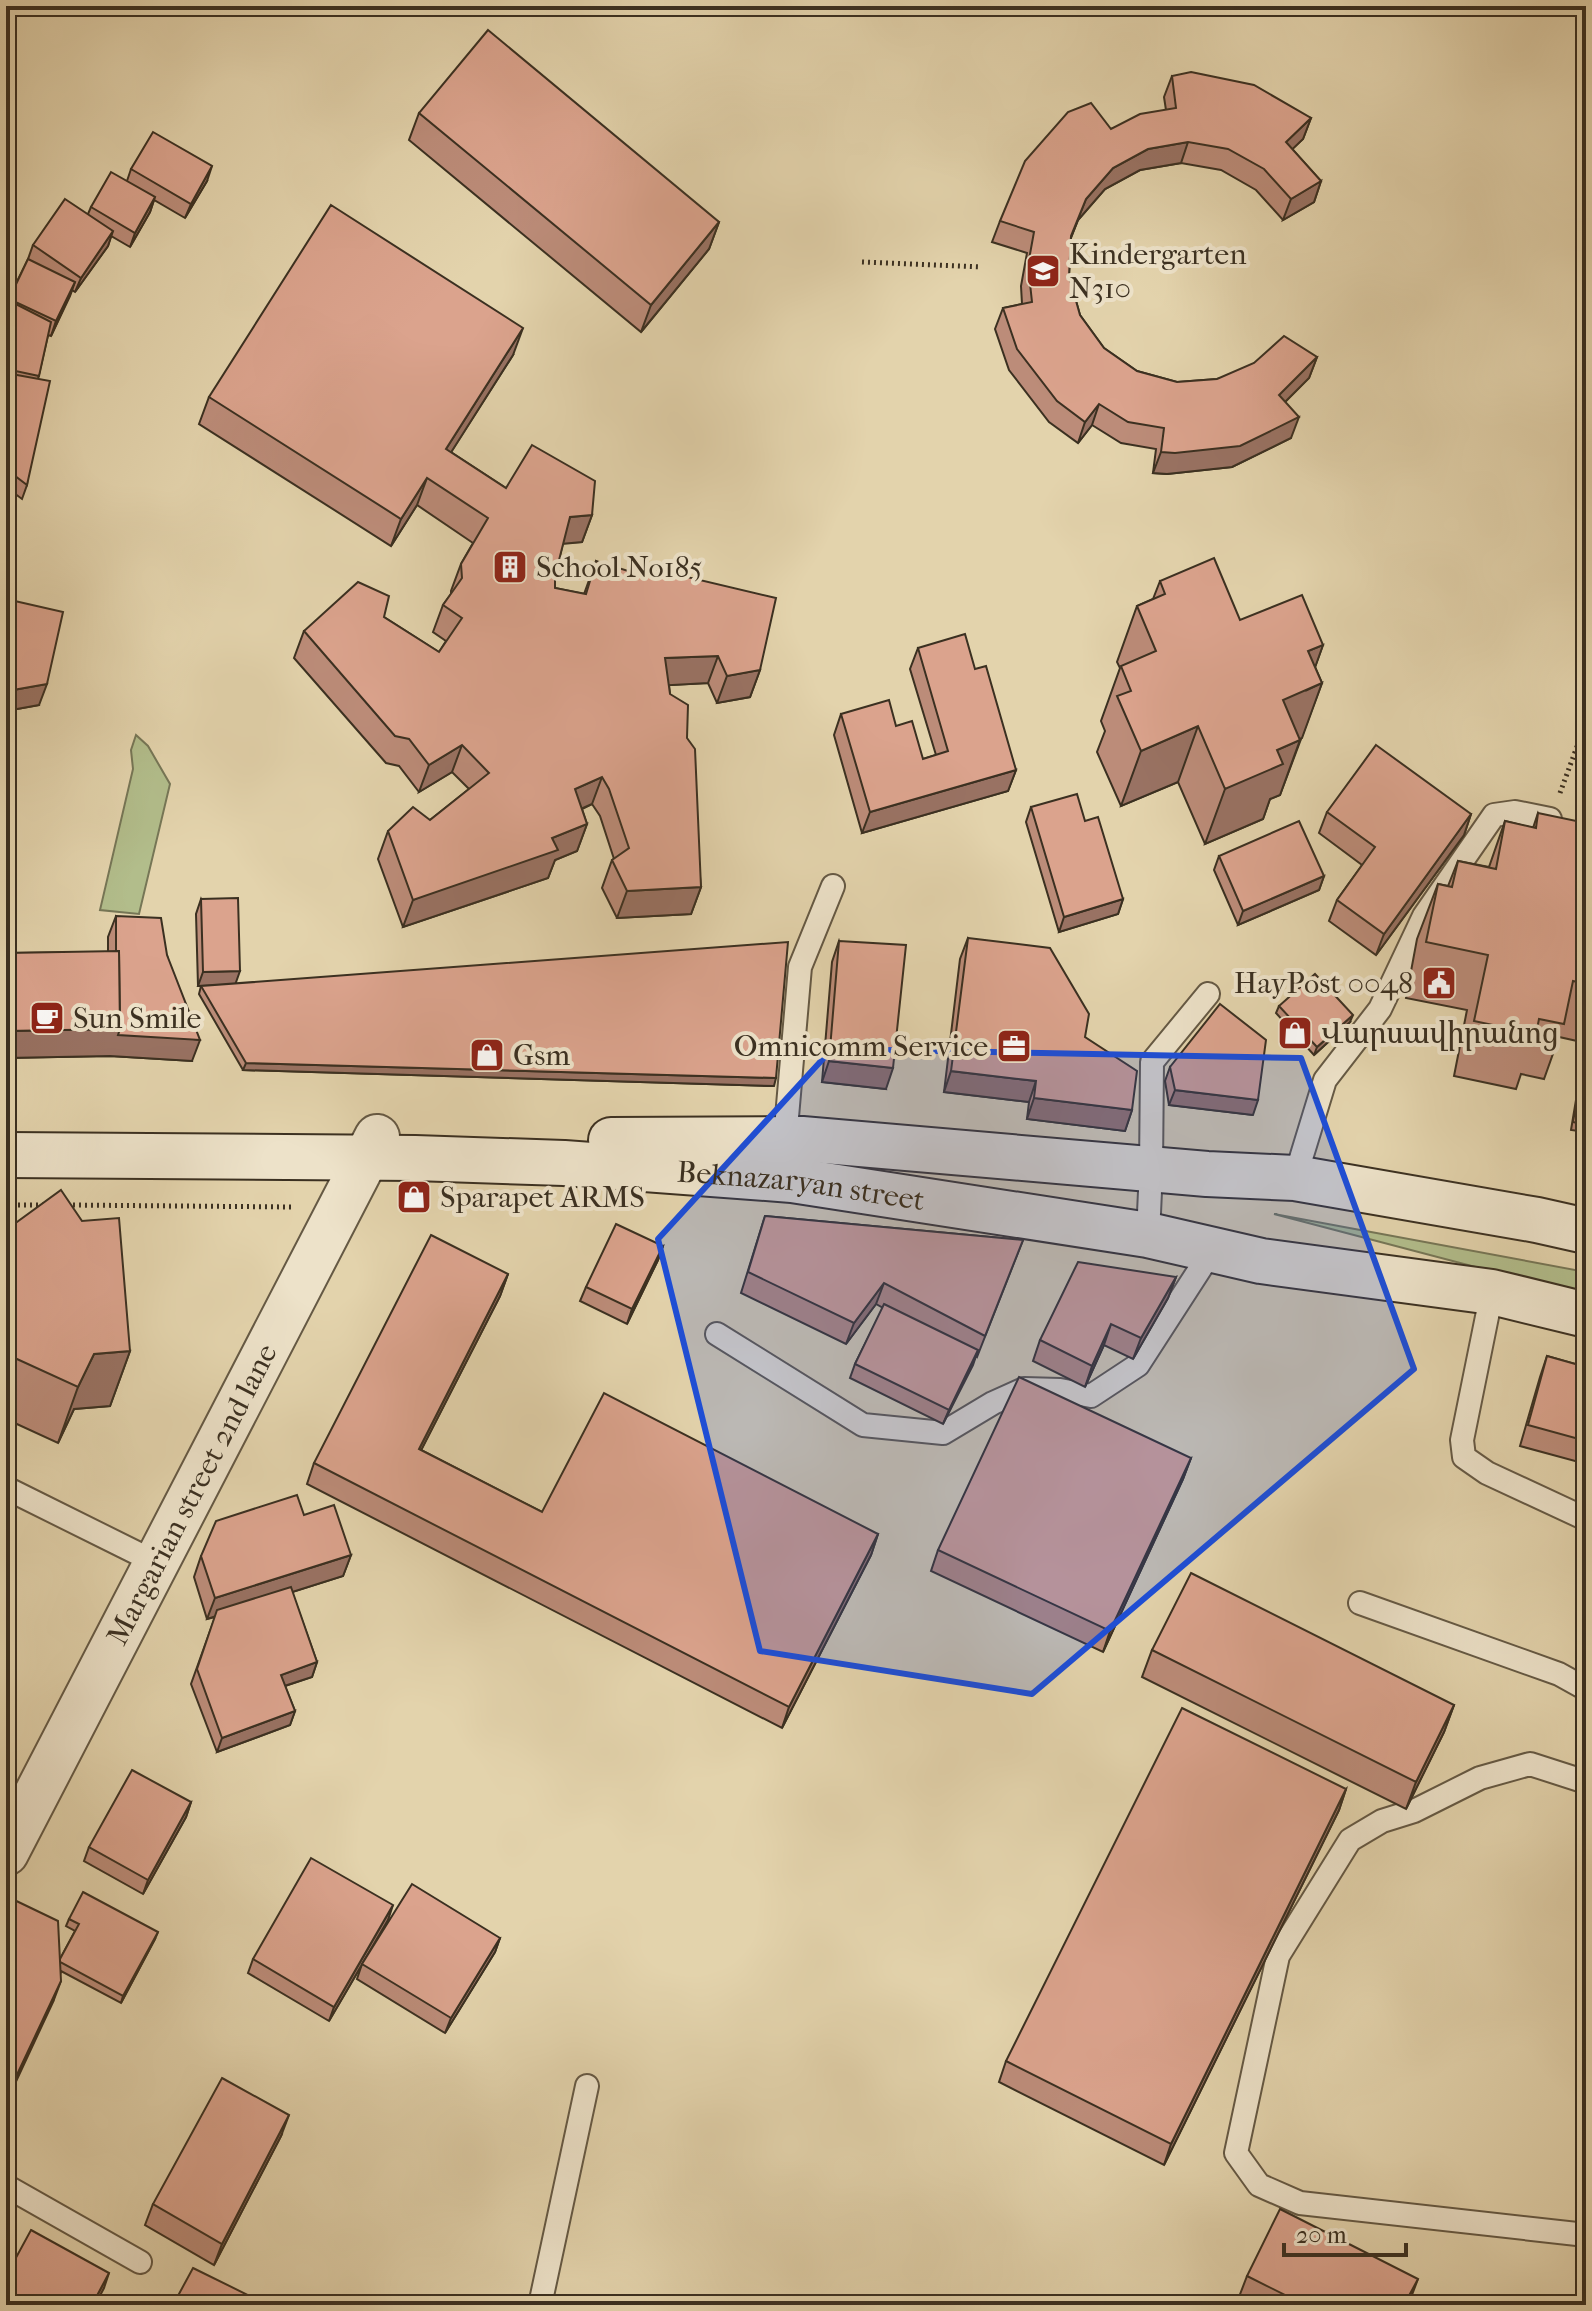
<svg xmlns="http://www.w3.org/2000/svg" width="1592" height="2311" font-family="'IM FELL French Canon','Noto Serif Armenian',serif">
<rect width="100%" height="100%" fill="#e3d3ac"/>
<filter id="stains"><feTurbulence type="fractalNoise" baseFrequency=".0025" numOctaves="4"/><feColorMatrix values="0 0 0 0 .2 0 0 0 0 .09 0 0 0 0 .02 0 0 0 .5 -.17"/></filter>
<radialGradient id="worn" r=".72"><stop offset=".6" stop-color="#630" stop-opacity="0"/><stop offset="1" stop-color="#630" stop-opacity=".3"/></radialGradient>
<g fill="#b2bd8b" stroke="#767656" stroke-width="2">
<polygon points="136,735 148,746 170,784 139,914 100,910 133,769 131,750"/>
<polygon points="1274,1214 1586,1272 1586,1296 1563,1290"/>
</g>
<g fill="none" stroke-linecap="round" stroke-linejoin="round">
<g stroke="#655944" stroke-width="26">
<g id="lane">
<polyline points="785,1140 800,967 833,886"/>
<polyline points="1295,1178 1325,1080 1380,1009 1424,916 1494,815 1515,812 1550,819"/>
<polyline points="1148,1235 1151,1169 1152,1062 1208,994"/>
<polyline points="1492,1292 1462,1440 1464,1457 1487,1473 1586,1519"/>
<polyline points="717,1334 863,1425 943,1433 993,1403 1024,1389 1060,1390 1091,1396 1138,1365 1211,1252"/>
<polyline points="6,1488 157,1563"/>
<polyline points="1360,1603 1559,1674 1586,1689"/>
<polyline points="1586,1782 1530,1764 1480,1778 1414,1811 1382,1821 1350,1840 1278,1956 1236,2153 1259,2185 1300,2203 1586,2235"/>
<polyline points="6,2186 140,2262"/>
<polyline points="540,2305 587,2086"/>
</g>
</g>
<g stroke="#655944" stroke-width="48">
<g id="street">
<path id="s1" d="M6 1853 377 1137"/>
</g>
</g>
<g stroke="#3b3021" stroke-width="48">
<g id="secondary">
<polyline points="611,1140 802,1139 1207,1174 1295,1178 1537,1220 1586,1231"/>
<path id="s2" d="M6 1155 415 1158 564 1163 792 1180 1148 1235 1261 1261 1492 1292 1586 1315"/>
</g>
</g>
<g stroke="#3b3021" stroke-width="5" stroke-dasharray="2 4" stroke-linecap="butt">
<polyline points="862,262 981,267"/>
<polyline points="1560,793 1586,722"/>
<polyline points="6,1205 45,1205"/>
<polyline points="67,1205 293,1207"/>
</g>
<use href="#lane" stroke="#ede2c9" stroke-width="22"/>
<use href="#street" stroke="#ede2c9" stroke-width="44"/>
<use href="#secondary" stroke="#ede2c9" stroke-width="44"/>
</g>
<g fill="#bc8c79" stroke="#3b3021" stroke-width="2">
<polygon points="1172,76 1311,118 1303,139 1292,149 1321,181 1314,202 1283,220 1256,190 1221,170 1181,163 1140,170 1105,189 1078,220 1071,238 1069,276 1080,315 1104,348 1137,371 1177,382 1217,379 1317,357 1309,378 1285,402 1291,438 1232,467 1167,474 1153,473 1156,449 1121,443 1092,425 1078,443 1049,422 1009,370 995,329 1003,308 1022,304 1021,286 1027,253 992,242 1000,221 1111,129 1166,110 1164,97"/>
<polygon points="419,113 719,222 709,249 641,332 409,140"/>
<polygon points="131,169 207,181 185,218 154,200 150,212 130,247 111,236 108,246 75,292 72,290 51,336 48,335 38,379 27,485 22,499 6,487 6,299 8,300 28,259 33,245 88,214 91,207 127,181"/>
<polygon points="513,355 451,452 506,488 592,515 582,542 563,543 555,576 555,588 584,594 596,561 760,670 750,697 717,703 708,683 669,685 670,694 687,738 701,887 691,914 617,918 602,888 612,860 614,859 600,816 592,804 582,809 587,824 577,851 555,860 548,878 403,927 378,859 388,831 430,820 469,789 452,772 419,792 399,766 386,763 294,658 304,631 384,617 439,652 446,641 433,632 443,605 451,594 451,591 461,564 473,543 417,505 391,546 199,424 209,397"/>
<polygon points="1160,581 1240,620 1323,645 1315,667 1322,683 1280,795 1270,799 1263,819 1205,844 1178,782 1121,806 1097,752 1105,731 1101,721 1120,668 1117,662 1137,606 1153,599"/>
<polygon points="6,599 39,705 6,711"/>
<polygon points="918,648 975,669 1016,770 1008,791 862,833 834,735 841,714 896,726 923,759 936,755 910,669"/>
<polygon points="1031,807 1085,821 1123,899 1118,914 1059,932 1026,822"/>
<polygon points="1327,812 1471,814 1464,835 1376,955 1329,921 1337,900 1362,865 1319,833"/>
<polygon points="1538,813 1582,892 1586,893 1586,1043 1559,1037 1544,1079 1521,1074 1516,1089 1454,1076 1467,1010 1406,998 1417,939 1438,884 1448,886 1458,861 1489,867 1505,821 1533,828"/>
<polygon points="1219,856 1324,876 1319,890 1238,925 1214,870"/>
<polygon points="201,899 236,984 774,1086 243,1070 199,994 201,986 210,986 198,986 196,914"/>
<polygon points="116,916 167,955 192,1061 110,1056 6,1058 6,953 108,952 108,937"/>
<polygon points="968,938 1085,1037 1132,1110 1125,1131 1027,1119 1029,1102 944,1092 960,959"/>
<polygon points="839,941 886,1089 822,1082 832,962"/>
<polygon points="1279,1006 1350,1022 1314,1055 1276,1013"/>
<polygon points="1170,1067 1253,1115 1169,1105 1165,1081"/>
<polygon points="1582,1069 1586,1069 1586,1132 1571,1130 1580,1076"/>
<polygon points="765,1216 1023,1240 977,1357 976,1356 943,1424 850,1378 855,1364 883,1308 876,1304 846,1344 741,1293"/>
<polygon points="6,1230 130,1351 110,1406 74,1409 58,1443 6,1419"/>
<polygon points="663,1246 658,1260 627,1324 580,1301 586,1287"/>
<polygon points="508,1274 500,1296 421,1450 542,1512 878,1534 871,1555 782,1728 307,1484 314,1463"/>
<polygon points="1176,1277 1168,1298 1133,1359 1104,1345 1085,1387 1033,1361 1040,1340"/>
<polygon points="1547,1356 1586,1367 1586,1464 1520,1446 1540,1377"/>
<polygon points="1191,1458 1183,1479 1103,1652 931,1571 938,1550"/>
<polygon points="351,1555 343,1576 292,1592 317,1662 312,1677 285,1686 295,1711 290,1725 217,1752 191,1684 215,1617 207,1619 194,1577 201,1556"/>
<polygon points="1152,1650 1454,1705 1444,1732 1406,1809 1142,1677"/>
<polygon points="1346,1789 1339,1810 1164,2165 999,2082 1006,2061"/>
<polygon points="191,1802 186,1817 143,1894 84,1861 89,1847"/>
<polygon points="69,1919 155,1939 121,2003 61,1971 53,2002 60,1959 75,1931 66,1926"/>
<polygon points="388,1920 329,2021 248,1973 253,1959"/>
<polygon points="500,1938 495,1952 445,2033 357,1979 362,1964"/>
<polygon points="281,2136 214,2265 145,2225 153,2204"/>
<polygon points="1247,2276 1410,2300 1407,2305 1255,2305 1239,2297"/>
</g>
<g fill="#997263" stroke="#3b3021" stroke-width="2">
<polygon points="1311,118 1303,139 1278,163 1286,142"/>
<polygon points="1188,142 1181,163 1140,170 1105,189 1078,220 1063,257 1086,199 1113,168 1148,149"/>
<polygon points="212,166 207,181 185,218 191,204"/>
<polygon points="1321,181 1314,202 1283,220 1291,199"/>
<polygon points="155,197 150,212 130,247 135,233"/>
<polygon points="719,222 709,249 641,332 651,305"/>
<polygon points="113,231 108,246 75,292 81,278"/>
<polygon points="75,282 70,296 51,336 56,321"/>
<polygon points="523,328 513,355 436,476 446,449"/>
<polygon points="1317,357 1309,378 1271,416 1279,395"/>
<polygon points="1099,404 1092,425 1078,443 1085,422"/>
<polygon points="1299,417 1291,438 1232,467 1167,474 1153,473 1161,452"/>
<polygon points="427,478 417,505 391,546 401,519"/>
<polygon points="592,515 582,542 561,544 570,517"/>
<polygon points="1323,645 1307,690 1322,683 1302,738 1263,755 1283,700 1308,651"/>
<polygon points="718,656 708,683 655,686 665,658"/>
<polygon points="760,670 750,697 717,703 727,676"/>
<polygon points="47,684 39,705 6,711 13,690"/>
<polygon points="1198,726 1178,782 1121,806 1141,751"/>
<polygon points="1300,740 1280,795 1270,799 1263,819 1205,844 1225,789 1277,750"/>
<polygon points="462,745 452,772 419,792 429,765"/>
<polygon points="1016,770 1008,791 862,833 870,812"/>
<polygon points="602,777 592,804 565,816 575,789"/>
<polygon points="1471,814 1464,835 1376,955 1384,934"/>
<polygon points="587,824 577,851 555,860 548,878 403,927 413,900 552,838"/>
<polygon points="1324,876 1319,890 1238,925 1243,911"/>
<polygon points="701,887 691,914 617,918 627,891"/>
<polygon points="1123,899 1118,914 1059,932 1064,917"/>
<polygon points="240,971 235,985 198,986 203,972"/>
<polygon points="1353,1015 1350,1022 1314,1055 1317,1047"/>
<polygon points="120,1029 200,1040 192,1061 110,1056 6,1058 6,1031"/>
<polygon points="829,1061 893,1068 886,1089 822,1082"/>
<polygon points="246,1063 776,1078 774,1086 243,1070"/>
<polygon points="951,1071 1036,1081 1029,1102 944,1092"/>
<polygon points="1175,1090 1258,1100 1253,1115 1169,1105"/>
<polygon points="1034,1098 1132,1110 1125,1131 1027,1119"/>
<polygon points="663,1246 658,1260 627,1324 632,1309"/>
<polygon points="508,1274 500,1296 411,1470 419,1449"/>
<polygon points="1176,1277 1168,1298 1133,1359 1141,1338"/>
<polygon points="884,1283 876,1304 846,1344 854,1323"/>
<polygon points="1111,1324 1104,1345 1085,1387 1092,1366"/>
<polygon points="978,1350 973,1365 943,1424 949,1410"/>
<polygon points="130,1351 110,1406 74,1409 58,1443 78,1387 94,1354"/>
<polygon points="1191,1458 1183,1479 1103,1652 1110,1631"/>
<polygon points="878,1534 871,1555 782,1728 789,1707"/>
<polygon points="351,1555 343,1576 207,1619 215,1598"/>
<polygon points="317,1662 312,1677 275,1689 281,1675"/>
<polygon points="1454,1705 1444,1732 1406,1809 1416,1782"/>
<polygon points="295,1711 290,1725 217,1752 222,1738"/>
<polygon points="1346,1789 1339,1810 1164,2165 1171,2144"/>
<polygon points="191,1802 186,1817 143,1894 148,1880"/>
<polygon points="393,1905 388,1920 329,2021 334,2007"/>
<polygon points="158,1932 155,1939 121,2003 123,1996"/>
<polygon points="500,1938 495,1952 445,2033 451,2018"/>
<polygon points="61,1981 53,2002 6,2103 6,2098"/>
<polygon points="289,2115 281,2136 214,2265 222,2244"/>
<polygon points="109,2273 104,2288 95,2305 92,2305"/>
<polygon points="1418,2279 1410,2300 1407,2305 1404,2305"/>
</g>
<g fill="#dba38d" stroke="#3b3021" stroke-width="2">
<polygon points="488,30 719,222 651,305 419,113"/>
<polygon points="1191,72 1254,85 1311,118 1286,142 1321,181 1291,199 1264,169 1228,149 1188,142 1148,149 1113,168 1086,199 1071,236 1069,276 1080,315 1104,348 1137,371 1177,382 1217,379 1254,363 1284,336 1317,357 1279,395 1299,417 1240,446 1175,453 1161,452 1164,428 1128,422 1099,404 1085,422 1057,401 1017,349 1003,308 1032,302 1028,265 1034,232 1000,221 1025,161 1068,112 1091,103 1111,129 1140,114 1176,108 1172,76"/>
<polygon points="153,132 212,166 191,204 131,169"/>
<polygon points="111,172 155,197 135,233 91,207"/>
<polygon points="65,199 113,231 81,278 33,245"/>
<polygon points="331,205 523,328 446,449 506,488 532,445 595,481 592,515 570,517 555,576 555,588 586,594 596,561 628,571 641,566 776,598 760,670 727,676 718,656 665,658 670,694 688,705 687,738 695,749 701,887 627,891 612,860 629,848 609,789 602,777 575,789 587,824 552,838 558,850 413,900 388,831 413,807 430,820 489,773 462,745 429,765 409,739 395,736 304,631 358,582 389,596 384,617 439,652 462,618 443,605 462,578 461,564 488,518 427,478 401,519 209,397"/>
<polygon points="28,259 75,282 56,321 9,299"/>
<polygon points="6,299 51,322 39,376 6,369"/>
<polygon points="6,373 50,381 27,485 6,469"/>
<polygon points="1214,558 1240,620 1302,595 1323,645 1308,651 1322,683 1283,700 1300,740 1277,750 1283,764 1225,789 1198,726 1141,751 1117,696 1131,691 1121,666 1156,651 1137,606 1165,594 1160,581"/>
<polygon points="6,599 63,612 47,684 13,690 6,671"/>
<polygon points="965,634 975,669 986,666 1016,770 870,812 841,714 889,700 896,726 912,721 923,759 948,751 918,648"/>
<polygon points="1376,745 1471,814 1384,934 1337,900 1375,847 1327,812"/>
<polygon points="1077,794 1085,821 1098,817 1123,899 1064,917 1031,807"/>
<polygon points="1538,813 1586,823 1586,873 1582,892 1586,893 1586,984 1573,981 1564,1024 1539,1019 1536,1034 1474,1021 1488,955 1426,942 1438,884 1452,887 1458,861 1496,869 1505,821 1536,828"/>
<polygon points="1299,821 1324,876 1243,911 1219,856"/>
<polygon points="238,898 240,971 203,972 201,899"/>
<polygon points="116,916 161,918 167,955 200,1040 118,1035 120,1029 119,951 116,951"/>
<polygon points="968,938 1050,948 1089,1014 1085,1037 1137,1071 1132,1110 1034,1098 1036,1081 951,1071"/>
<polygon points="839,941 906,945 893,1068 829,1061"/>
<polygon points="788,942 776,1078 246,1063 201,986"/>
<polygon points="119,951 120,1029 6,1031 6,953"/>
<polygon points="1315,974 1353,1015 1317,1047 1279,1006"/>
<polygon points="1220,1004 1266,1040 1258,1100 1175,1090 1170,1067"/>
<polygon points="1582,1069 1586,1069 1586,1125 1573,1122"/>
<polygon points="61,1190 82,1221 119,1218 130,1351 94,1354 78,1387 6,1354 6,1230"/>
<polygon points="765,1216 1023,1240 985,1336 884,1283 854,1323 748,1272"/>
<polygon points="616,1224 663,1246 632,1309 586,1287"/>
<polygon points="431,1235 508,1274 419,1449 542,1512 604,1393 878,1534 789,1707 314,1463"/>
<polygon points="1078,1262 1176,1277 1141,1338 1111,1324 1092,1366 1040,1340"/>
<polygon points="884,1304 978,1350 949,1410 855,1364"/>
<polygon points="1547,1356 1586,1367 1586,1441 1528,1425"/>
<polygon points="1019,1377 1191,1458 1110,1631 938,1550"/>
<polygon points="297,1495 304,1515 334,1505 351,1555 215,1598 201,1556 216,1521"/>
<polygon points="1191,1573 1454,1705 1416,1782 1152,1650"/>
<polygon points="291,1587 317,1662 281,1675 295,1711 222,1738 197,1669 217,1610"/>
<polygon points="1182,1708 1346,1789 1171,2144 1006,2061"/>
<polygon points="132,1770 191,1802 148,1880 89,1847"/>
<polygon points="311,1858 393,1905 334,2007 253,1959"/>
<polygon points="412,1884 500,1938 451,2018 362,1964"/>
<polygon points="83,1892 158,1932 123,1996 60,1962 60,1959 79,1924 69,1919"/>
<polygon points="6,1896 58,1921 61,1981 6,2098"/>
<polygon points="222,2078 289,2115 222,2244 153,2204"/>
<polygon points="1280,2209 1418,2279 1404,2305 1305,2305 1247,2276"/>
<polygon points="31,2230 109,2273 92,2305 6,2305 6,2276"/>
<polygon points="193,2268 260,2301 259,2305 173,2305"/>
</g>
<path fill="#1d4ed8" fill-opacity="0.2" stroke="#1d4ed8" stroke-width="6" stroke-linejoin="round" d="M832 1049 1301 1058 1414 1369 1032 1694 760 1651 658 1239Z"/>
<defs>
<g id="school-square" transform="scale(1.8)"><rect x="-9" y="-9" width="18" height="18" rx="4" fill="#8f2418" stroke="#ede2c9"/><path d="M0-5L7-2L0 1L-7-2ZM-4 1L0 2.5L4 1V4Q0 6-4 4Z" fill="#fff"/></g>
<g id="building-square" transform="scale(1.8)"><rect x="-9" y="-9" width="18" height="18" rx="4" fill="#8f2418" stroke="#ede2c9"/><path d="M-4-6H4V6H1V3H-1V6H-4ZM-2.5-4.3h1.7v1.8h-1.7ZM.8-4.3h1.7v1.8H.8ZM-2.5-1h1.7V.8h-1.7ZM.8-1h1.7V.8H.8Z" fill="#fff"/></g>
<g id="civic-square" transform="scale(1.8)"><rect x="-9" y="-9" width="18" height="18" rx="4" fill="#8f2418" stroke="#ede2c9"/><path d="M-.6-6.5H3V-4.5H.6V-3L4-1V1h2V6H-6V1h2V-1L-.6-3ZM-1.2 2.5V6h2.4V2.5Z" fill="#fff"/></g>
<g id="cafe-square" transform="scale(1.8)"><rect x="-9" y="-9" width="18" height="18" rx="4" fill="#8f2418" stroke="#ede2c9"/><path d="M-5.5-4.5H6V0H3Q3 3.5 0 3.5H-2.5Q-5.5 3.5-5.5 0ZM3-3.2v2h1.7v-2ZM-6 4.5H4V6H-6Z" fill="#fff"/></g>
<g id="shop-square" transform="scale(1.8)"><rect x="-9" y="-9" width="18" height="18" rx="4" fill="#8f2418" stroke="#ede2c9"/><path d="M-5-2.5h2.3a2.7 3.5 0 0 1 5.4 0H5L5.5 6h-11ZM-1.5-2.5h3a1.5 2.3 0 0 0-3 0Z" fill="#fff"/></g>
<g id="office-square" transform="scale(1.8)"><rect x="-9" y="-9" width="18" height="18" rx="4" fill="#8f2418" stroke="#ede2c9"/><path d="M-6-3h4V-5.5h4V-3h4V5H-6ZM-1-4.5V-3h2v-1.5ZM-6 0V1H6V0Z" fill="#fff"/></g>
</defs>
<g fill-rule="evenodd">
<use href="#school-square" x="1043" y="271"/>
<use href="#building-square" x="510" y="567"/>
<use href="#civic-square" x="1439" y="983"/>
<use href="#cafe-square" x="47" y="1018"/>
<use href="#shop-square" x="1295" y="1033"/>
<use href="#office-square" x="1014" y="1046"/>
<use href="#shop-square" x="487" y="1055"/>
<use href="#shop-square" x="414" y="1197"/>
</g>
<g text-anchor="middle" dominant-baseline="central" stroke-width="8" stroke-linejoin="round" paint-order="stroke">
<g font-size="30" fill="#3b3021" stroke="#ede2c9" text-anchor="start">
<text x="1069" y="254">Kindergarten<tspan x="1069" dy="34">N310</tspan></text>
<text x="536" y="567">School No185</text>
<text x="1413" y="983" text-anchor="end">HayPost 0048</text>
<text x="73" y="1018">Sun Smile</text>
<text x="1321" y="1033">Վարսավիրանոց</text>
<text x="988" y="1046" text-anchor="end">Omnicomm Service</text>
<text x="513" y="1055">Gsm</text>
<text x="440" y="1197">Sparapet ARMS</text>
</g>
<g font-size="30" fill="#3b3021" stroke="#ede2c9">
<text stroke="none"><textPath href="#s2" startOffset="796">Beknazaryan street</textPath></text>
<text stroke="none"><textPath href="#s1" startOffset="404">Margarian street 2nd lane</textPath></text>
</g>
</g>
<rect width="1592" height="2311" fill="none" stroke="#e3d3ac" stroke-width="32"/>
<rect x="8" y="8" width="1576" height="2295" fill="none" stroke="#3b3021" stroke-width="4"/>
<rect x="16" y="16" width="1560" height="2279" fill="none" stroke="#3b3021" stroke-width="2"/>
<path d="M1284 2243v12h122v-12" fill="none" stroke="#3b3021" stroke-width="4"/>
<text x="1296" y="2243" font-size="24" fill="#3b3021" stroke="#ede2c9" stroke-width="6" paint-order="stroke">20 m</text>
<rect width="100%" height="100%" filter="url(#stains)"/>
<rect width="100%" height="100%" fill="url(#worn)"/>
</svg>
